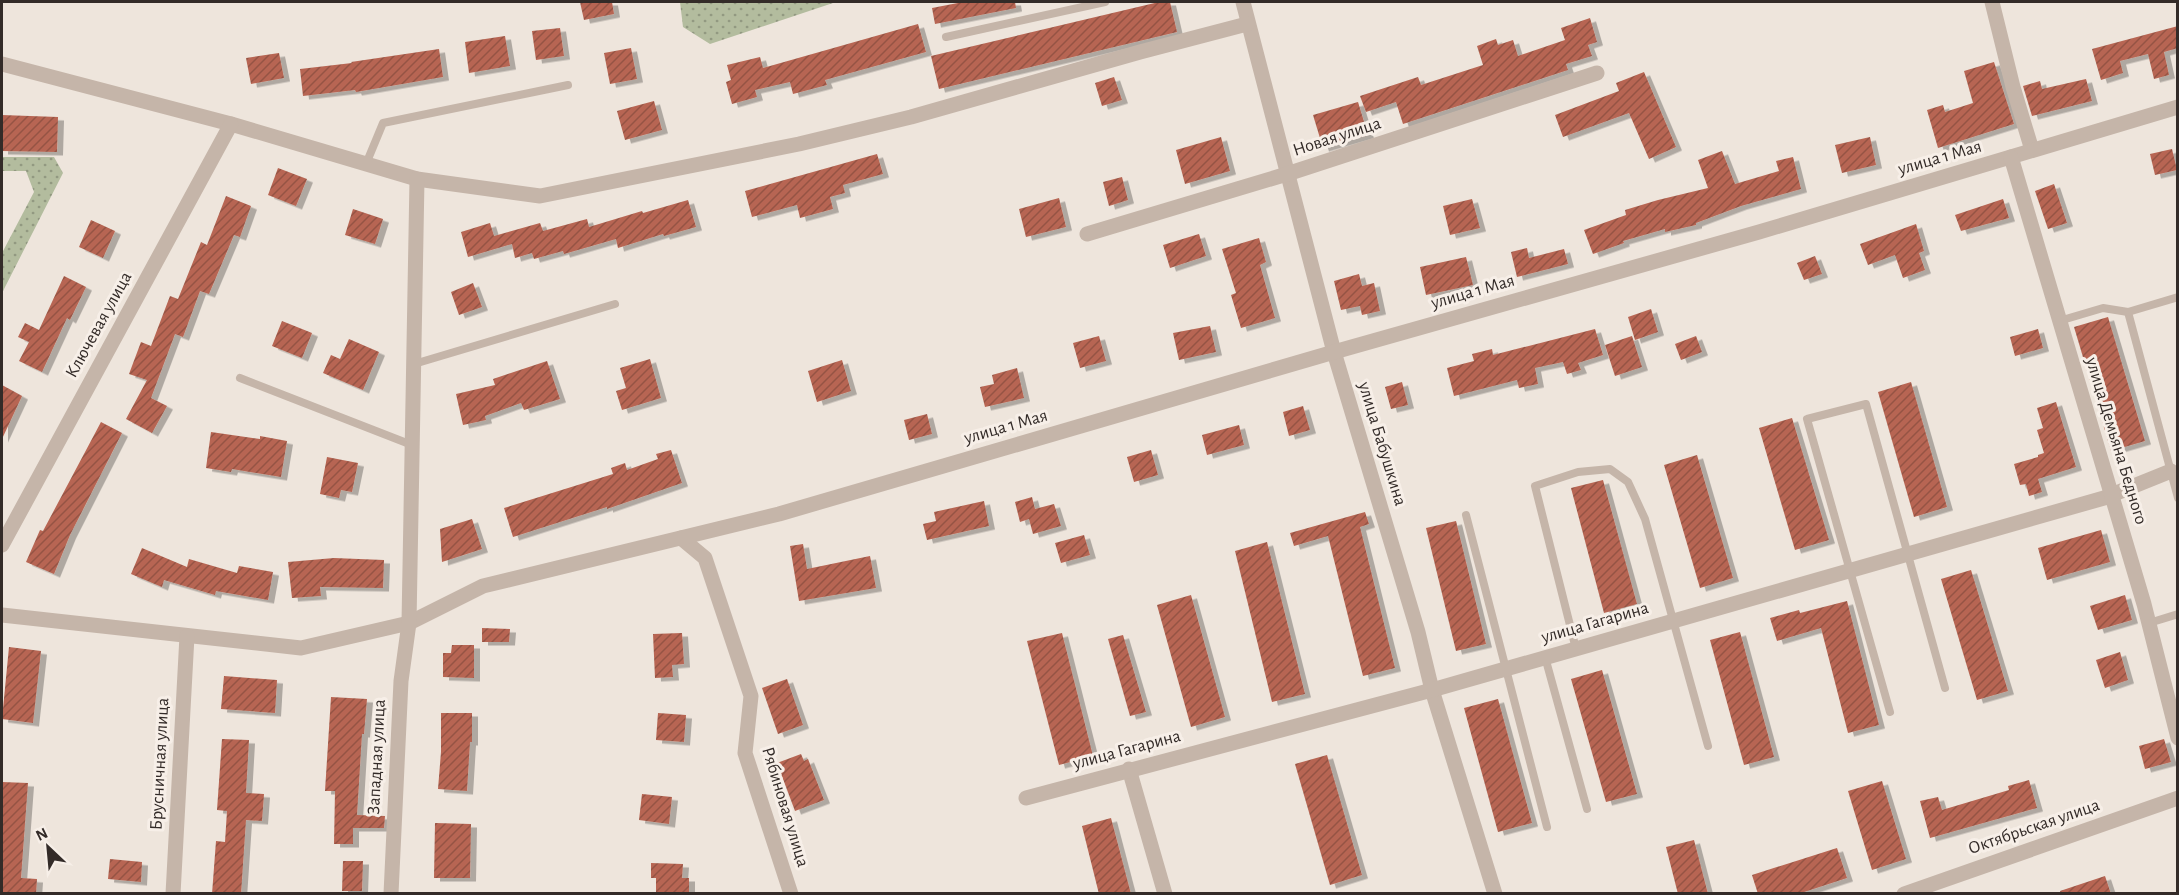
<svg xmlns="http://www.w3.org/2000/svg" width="2179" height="895" font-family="'Alegreya Sans',sans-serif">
<defs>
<pattern id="grass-dots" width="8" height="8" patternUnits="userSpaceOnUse" patternTransform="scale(1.5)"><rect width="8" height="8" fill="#b3bc9e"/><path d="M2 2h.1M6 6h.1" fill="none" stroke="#929981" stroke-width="1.8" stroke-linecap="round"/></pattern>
<pattern id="building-hatch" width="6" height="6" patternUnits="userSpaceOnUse" patternTransform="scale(1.5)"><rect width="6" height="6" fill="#b76552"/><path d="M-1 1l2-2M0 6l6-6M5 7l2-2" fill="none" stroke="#955344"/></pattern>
<filter id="shadow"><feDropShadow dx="6" dy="3.5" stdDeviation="0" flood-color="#0004"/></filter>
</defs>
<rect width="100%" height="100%" fill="#eee5dc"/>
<g fill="url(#grass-dots)">
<polygon points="680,2 836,2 710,44 683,27"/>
<polygon points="2,157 54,157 63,173 2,293 2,253 34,192 26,171 2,171"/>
</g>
<g fill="url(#building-hatch)" filter="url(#shadow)">
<polygon points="580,2 612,2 614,14 584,20"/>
<polygon points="963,2 1015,2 1016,8 935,24 932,8"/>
<polygon points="1159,2 1170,2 1177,32 939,89 931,56"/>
<polygon points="1590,18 1597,42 1588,45 1592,56 1566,64 1568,70 1403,124 1396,102 1366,112 1360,96 1418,77 1421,85 1483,65 1477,46 1496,39 1498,45 1513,40 1518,56 1565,40 1561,28"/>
<polygon points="918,24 926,52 825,80 827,85 793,94 790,82 755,90 757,97 732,104 726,82 731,80 727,65 760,57 763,68"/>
<polygon points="2178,26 2178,48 2164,52 2169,75 2154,79 2148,54 2120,61 2123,73 2101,80 2092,49"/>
<polygon points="560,28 564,56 536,60 532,31"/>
<polygon points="505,36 510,66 469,73 465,42"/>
<polygon points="631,48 637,79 610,84 604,53"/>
<polygon points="439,49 443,77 356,92 355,90 303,96 300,69 352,63 351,62"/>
<polygon points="279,53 284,78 251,84 246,58"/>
<polygon points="1994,62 2014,124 1938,148 1927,110 1943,105 1945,112 1973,103 1964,71"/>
<polygon points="1644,72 1676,147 1649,159 1629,113 1563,137 1555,115 1619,91 1616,83"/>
<polygon points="1114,77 1122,100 1102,106 1095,83"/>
<polygon points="2086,79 2092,101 2032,116 2023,86 2040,81 2042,89"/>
<polygon points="654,101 662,130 625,140 617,111"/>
<polygon points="1358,102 1368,135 1323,148 1313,115"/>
<polygon points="2,115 58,117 57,152 2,151"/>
<polygon points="1221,137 1230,171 1185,184 1176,150"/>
<polygon points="1870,137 1876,165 1842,173 1835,145"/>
<polygon points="2172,149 2177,170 2155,175 2150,154"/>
<polygon points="1722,151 1735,184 1779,171 1776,161 1793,157 1801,189 1741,206 1696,223 1696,225 1665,232 1665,229 1623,241 1624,243 1593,254 1584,230 1626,215 1625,210 1658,200 1708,188 1698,160"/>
<polygon points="877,154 883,174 843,185 845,193 830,197 833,209 800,218 797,205 752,217 745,191"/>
<polygon points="278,168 307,179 296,206 268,195"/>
<polygon points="1122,177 1128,200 1109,206 1103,182"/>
<polygon points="2054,184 2067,223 2048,229 2035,191"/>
<polygon points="226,196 251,206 240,237 234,235 209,294 200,291 183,337 175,334 151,398 167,406 152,433 126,419 147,380 129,374 141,342 151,346 170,296 178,299 201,242 207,245"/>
<polygon points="1059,198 1066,227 1026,237 1019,209"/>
<polygon points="1472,199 1480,228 1450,235 1443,206"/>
<polygon points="2003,199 2009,218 1961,231 1955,215"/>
<polygon points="688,200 696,227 664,236 663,234 618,248 616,239 564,254 563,251 534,259 532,253 515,258 512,244 468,257 461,232 490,223 494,236 540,223 543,231 587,219 589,227 642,211 643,213"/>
<polygon points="353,209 383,219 375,244 345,235"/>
<polygon points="91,220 115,231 103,258 79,247"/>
<polygon points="1916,224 1924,251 1919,253 1925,270 1903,278 1895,255 1868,265 1860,244"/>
<polygon points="1199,234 1206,256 1170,268 1163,245"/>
<polygon points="1259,238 1266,262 1260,265 1275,318 1241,328 1231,295 1236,293 1222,249"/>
<polygon points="1527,248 1529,258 1564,249 1568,264 1517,277 1511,252"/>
<polygon points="1815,256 1822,274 1804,280 1797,263"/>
<polygon points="1466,257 1473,285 1426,295 1420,267"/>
<polygon points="1359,274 1362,286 1374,283 1380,311 1362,315 1360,306 1341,310 1334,281"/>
<polygon points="64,276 86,287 70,320 67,318 42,372 19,361 29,342 18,337 25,323 39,330"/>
<polygon points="473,283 482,307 459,315 451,292"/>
<polygon points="1651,309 1658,332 1635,340 1628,317"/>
<polygon points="2108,317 2145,441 2111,451 2074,327"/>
<polygon points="282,321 312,333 302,358 272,346"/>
<polygon points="1210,326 1216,352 1179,360 1173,333"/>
<polygon points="1595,329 1603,355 1578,363 1581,370 1567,374 1563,362 1535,368 1538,384 1519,388 1517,380 1454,396 1447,368 1474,361 1472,354 1492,349 1493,355"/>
<polygon points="2038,329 2043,348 2015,356 2010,337"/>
<polygon points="1099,336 1106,361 1080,368 1073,343"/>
<polygon points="1632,336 1642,367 1615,376 1605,345"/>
<polygon points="1696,336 1702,352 1681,360 1675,344"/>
<polygon points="349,339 379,352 363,390 323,373 331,355 340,359"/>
<polygon points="650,359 661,398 622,410 616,391 626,388 620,368"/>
<polygon points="842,360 851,391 817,402 808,371"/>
<polygon points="547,361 560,399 524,410 521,403 485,416 486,420 463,425 456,394 495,385 493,379"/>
<polygon points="1017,368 1024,398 985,407 980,387 994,384 992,375"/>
<polygon points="1402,382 1408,405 1391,409 1385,387"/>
<polygon points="1911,382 1947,507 1914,517 1878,392"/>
<polygon points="2,385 22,396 2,439"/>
<polygon points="2056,402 2076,467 2038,479 2042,492 2029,496 2026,484 2020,485 2014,464 2038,457 2038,455 2044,453 2037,430 2043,428 2037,408"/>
<polygon points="1303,406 1310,430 1289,436 1283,412"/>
<polygon points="927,414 932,434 909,440 904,420"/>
<polygon points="1792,418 1829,540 1795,550 1759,428"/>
<polygon points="101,422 122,433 70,535 54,574 26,562 40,530 43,531"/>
<polygon points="1239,425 1244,445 1207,455 1202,435"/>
<polygon points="211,432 260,439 260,436 287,441 281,477 232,469 231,472 206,468"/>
<polygon points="671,450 682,483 607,509 607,507 513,537 504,508 613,474 611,468 625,463 627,470 658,459 656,454"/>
<polygon points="1151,450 1158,475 1134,482 1127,457"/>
<polygon points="1697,455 1733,578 1700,588 1664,465"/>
<polygon points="327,457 358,463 352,492 341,490 339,498 320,494"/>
<polygon points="1603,480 1637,604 1604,613 1571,488"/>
<polygon points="1032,497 1035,509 1054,504 1061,526 1033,534 1029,519 1020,522 1015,502"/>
<polygon points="984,501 989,526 927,540 923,524 936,521 934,512"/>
<polygon points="1365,512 1369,524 1360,527 1395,668 1363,676 1328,536 1294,546 1290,533"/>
<polygon points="472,519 482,549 442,562 440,529"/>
<polygon points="1456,521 1486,644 1456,651 1426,528"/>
<polygon points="2101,530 2110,562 2047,580 2038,548"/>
<polygon points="1084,535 1090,555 1061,563 1055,543"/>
<polygon points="1267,542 1305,694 1272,702 1235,551"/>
<polygon points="803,544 807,569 870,556 876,588 799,601 790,546"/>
<polygon points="142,548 187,567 189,559 237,573 239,566 273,572 268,600 216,591 215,595 164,580 162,587 131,574"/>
<polygon points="334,558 384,560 383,588 320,587 321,596 292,598 288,562"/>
<polygon points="1971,570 2008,691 1977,700 1941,579"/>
<polygon points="1191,595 1225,717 1191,727 1157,605"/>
<polygon points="2125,595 2132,620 2098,630 2090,606"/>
<polygon points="1847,601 1879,725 1848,733 1821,628 1777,641 1770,618 1799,610 1800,613"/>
<polygon points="482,628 510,629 509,642 482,642"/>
<polygon points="1740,632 1774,757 1744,765 1710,640"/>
<polygon points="682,633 684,664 672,665 673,677 655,678 653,634"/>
<polygon points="1062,633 1093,756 1059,765 1027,641"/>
<polygon points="1123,635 1146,712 1130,716 1108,639"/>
<polygon points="452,645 474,645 474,678 443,677 443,653 451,653"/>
<polygon points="9,647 41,651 33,723 2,719"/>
<polygon points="2120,652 2128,680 2105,688 2096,660"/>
<polygon points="1602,670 1637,794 1606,802 1571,679"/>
<polygon points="224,676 277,680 275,713 221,709"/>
<polygon points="787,679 803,725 778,734 762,688"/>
<polygon points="331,697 367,699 364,734 362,734 357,815 385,816 384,828 353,828 353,844 334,844 335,791 325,791"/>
<polygon points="1498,699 1532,823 1498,832 1464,708"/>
<polygon points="441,713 472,713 472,742 470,742 467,791 438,789 441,752"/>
<polygon points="658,713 686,715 684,742 656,740"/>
<polygon points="222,739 249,740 246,793 264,794 262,821 246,820 241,894 212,894 216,841 225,842 227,811 217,810"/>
<polygon points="2164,739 2171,762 2145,769 2139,746"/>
<polygon points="801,754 804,761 808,759 824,800 795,811 777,763"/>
<polygon points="1327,755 1362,875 1330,885 1295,764"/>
<polygon points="2029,780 2037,808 1930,838 1920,801 1938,797 1942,810 2009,790 2008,786"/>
<polygon points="1882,781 1906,859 1872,870 1848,791"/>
<polygon points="2,782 28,783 21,878 37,879 36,894 2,894"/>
<polygon points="642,794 672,797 669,824 639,820"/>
<polygon points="1111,818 1131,894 1099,894 1082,826"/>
<polygon points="435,823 471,824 470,878 434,878"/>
<polygon points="1694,840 1708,894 1678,894 1666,847"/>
<polygon points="1837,848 1847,878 1798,894 1758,894 1752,875"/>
<polygon points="110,859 142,862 141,882 108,879"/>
<polygon points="343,861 363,861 362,891 342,891"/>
<polygon points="651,863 683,864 682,878 689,878 689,894 656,894 656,878 651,878"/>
<polygon points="2105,876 2111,894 2061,894 2060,891"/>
</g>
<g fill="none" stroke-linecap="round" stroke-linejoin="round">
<g stroke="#c5b5a9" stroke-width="8">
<polyline points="946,37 1105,2"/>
<polyline points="366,164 383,123 568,85"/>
<polyline points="2128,312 2178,498"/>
<polyline points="2059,321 2103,308 2128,312 2178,297"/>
<polyline points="414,364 615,304"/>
<polyline points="240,378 412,445"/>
<polyline points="1466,515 1547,827"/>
<polyline points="2149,623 2178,614"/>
<polyline points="1576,649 1535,486 1578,472 1610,469 1628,482 1645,519 1708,746"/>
<polyline points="1545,657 1587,809"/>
<polyline points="1890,712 1807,419 1866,404 1945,688"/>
</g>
<g stroke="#c5b5a9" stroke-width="15">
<polyline points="1243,2 1334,352 1418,632 1432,690 1495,894"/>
<polyline points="1992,2 2013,87 2032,150"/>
<polyline points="2,64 231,124 417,179 540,196 799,144 911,117 1140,52 1247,24"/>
<polyline points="1087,234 1287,174 1597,73"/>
<polyline points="681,538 705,558 751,696 745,753 791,894"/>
<polyline points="2,545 231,124"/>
<polyline points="2,615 301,648 409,623 483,586 779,514 1334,352 1759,232 2178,107"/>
<polyline points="1129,769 1165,894"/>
<polyline points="1026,798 1432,690 2104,498 2171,471"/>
<polyline points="173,894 187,636"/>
<polyline points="391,894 401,681 409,623 417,179"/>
</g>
<g stroke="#c5b5a9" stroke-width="15">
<polyline points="2011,157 2144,604 2178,738"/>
<polyline points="1904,894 2178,798"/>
</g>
</g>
<g text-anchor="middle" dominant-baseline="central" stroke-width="6" stroke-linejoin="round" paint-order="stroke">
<g font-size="18" fill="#332b28" stroke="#f7efe8">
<text transform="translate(1337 137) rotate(-18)">Новая улица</text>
<text transform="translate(1940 158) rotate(-16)">улица 1 Мая</text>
<text transform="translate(1473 292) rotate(-16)">улица 1 Мая</text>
<text transform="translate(99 325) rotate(-61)">Ключевая улица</text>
<text transform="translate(1006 427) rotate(-16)">улица 1 Мая</text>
<text transform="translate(2116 441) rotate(73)">улица Демьяна Бедного</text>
<text transform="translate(1382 444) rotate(73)">улица Бабушкина</text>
<text transform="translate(1595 623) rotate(-16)">улица Гагарина</text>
<text transform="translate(1127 750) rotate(-15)">улица Гагарина</text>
<text transform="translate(377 757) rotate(-87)">Западная улица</text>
<text transform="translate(160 764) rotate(-87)">Брусничная улица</text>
<text transform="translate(785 807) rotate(73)">Рябиновая улица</text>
<text transform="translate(2034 827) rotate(-19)">Октябрьская улица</text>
</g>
</g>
<rect width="2179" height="895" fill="none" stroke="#332b28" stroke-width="6"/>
<g transform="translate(48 847) rotate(334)" stroke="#f7efe8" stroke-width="4.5" paint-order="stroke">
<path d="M0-4.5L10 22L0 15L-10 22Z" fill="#332b28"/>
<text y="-9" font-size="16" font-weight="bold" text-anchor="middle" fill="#332b28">N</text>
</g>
</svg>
